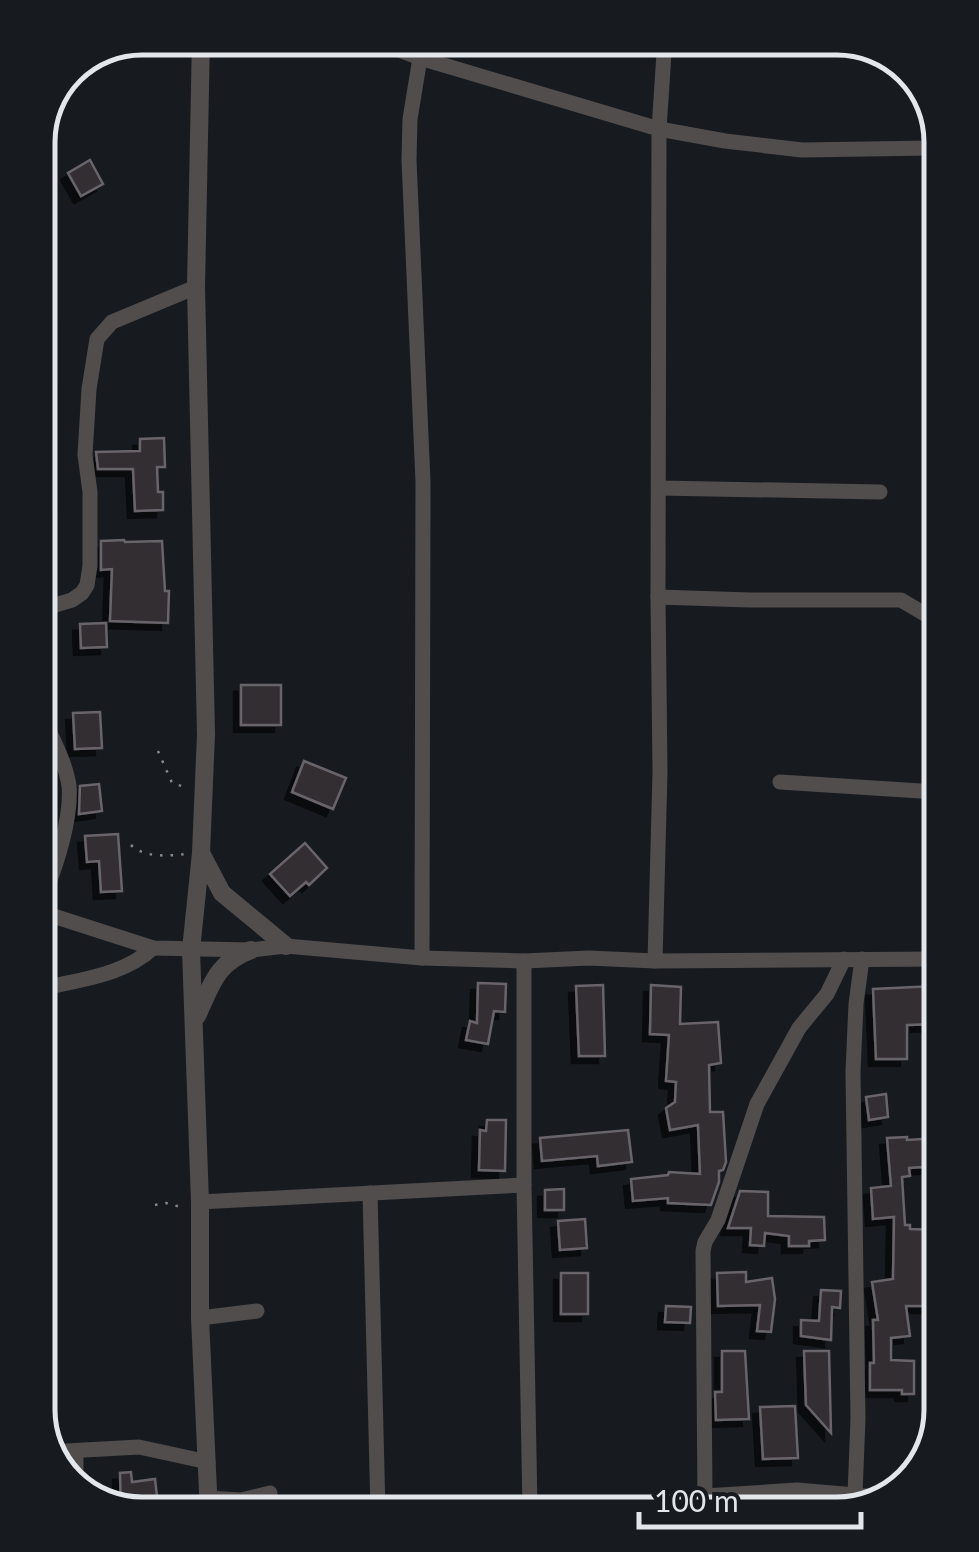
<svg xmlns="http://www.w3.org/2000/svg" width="979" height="1552" font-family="Lato,sans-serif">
<defs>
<filter id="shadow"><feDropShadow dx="-7" dy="7" stdDeviation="0" flood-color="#0009"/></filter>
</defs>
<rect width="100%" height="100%" fill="#171b20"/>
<g fill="#312d33" stroke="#69646a" stroke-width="2.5" filter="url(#shadow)">
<polygon points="90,160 103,184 81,196 68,173"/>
<polygon points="164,438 165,467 157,467 158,492 163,492 163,510 135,511 133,469 98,469 96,452 140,451 140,439"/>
<polygon points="124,540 125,542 162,541 165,591 169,591 168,623 110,621 112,569 101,570 101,541"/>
<polygon points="106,623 107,647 81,648 80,624"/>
<rect x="241" y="685" width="40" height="40"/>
<polygon points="100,712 102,748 75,749 73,713"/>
<polygon points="304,761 346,778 333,809 292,792"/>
<polygon points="99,784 102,811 79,814 80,786"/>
<polygon points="118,834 122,891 101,892 99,861 87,862 85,836"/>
<polygon points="305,843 327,868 309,885 306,882 290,896 270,874"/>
<polygon points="478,983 506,984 505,1012 494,1011 488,1044 466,1040 470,1021 477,1023"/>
<polygon points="603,985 605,1056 579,1056 576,986"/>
<polygon points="651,985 681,987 680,1024 718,1022 721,1063 709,1065 710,1112 723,1112 726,1162 723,1170 719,1171 719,1182 711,1205 668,1203 668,1198 633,1201 631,1179 668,1175 669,1172 700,1174 698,1125 670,1130 666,1108 675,1102 676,1082 666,1081 669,1035 650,1034"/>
<polygon points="936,986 938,1024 907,1025 907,1059 876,1059 873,989"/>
<polygon points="886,1094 888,1117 869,1120 866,1097"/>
<polygon points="487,1120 506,1120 505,1171 479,1170 480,1130 486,1131"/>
<polygon points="628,1130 632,1162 598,1166 597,1156 542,1161 540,1138"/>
<polygon points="907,1137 907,1140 939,1138 939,1166 909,1168 910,1176 902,1177 905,1225 910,1225 910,1229 940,1230 940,1306 906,1306 910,1336 891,1338 891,1360 914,1361 914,1394 902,1394 902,1390 870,1390 870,1363 874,1363 873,1320 878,1320 872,1282 893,1279 894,1217 873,1219 871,1188 891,1186 887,1138"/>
<polygon points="564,1189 564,1210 545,1210 545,1190"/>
<polygon points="740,1191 768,1192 768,1216 824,1217 825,1240 809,1241 809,1246 789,1246 789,1236 765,1233 764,1246 750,1245 751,1228 728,1228"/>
<polygon points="585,1219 587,1248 560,1250 558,1221"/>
<polygon points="746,1272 746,1282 772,1278 775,1299 771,1332 757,1331 760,1305 718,1306 717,1273"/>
<rect x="561" y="1273" width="27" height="41"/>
<polygon points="821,1290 841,1291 840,1308 832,1307 831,1340 801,1336 801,1320 819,1321"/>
<polygon points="666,1306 691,1307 690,1323 665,1322"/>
<polygon points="722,1351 745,1351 749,1419 716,1420 715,1392 722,1392"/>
<polygon points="804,1351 829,1351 831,1433 806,1405"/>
<polygon points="795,1406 798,1458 763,1459 760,1407"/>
<polygon points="131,1472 132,1482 155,1479 159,1514 136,1514 121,1510 120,1473"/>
</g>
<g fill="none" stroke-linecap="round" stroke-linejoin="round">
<g stroke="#85888c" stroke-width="2.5" stroke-dasharray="2.5 8" stroke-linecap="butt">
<polyline points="158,751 172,783 188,788"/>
<path d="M131 845C144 858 168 856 185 854"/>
<polyline points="155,1205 166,1203 184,1208"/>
</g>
<g stroke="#514d4d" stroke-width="15">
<polyline points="368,38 420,58 659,129 725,141 802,150 931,148"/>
<polyline points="659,488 880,492"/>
<polyline points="658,597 750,600 901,600 935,620"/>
<polyline points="42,609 72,600 82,593 87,585 90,566 90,492 85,455 89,389 97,339 112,322 196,287"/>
<path d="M43 719C53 739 66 764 69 786 72 817 56 867 44 895"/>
<polyline points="780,782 936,792"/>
<polyline points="44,913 153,948 251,950 286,946 422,958 524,961 589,958 655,961 938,959"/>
<polyline points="422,958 423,482 409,160 410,119 420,58 432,38"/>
<polyline points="524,961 524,1185 530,1509"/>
<polyline points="655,961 660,772 658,597 659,129 665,38"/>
<path d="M45 988C82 979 124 975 153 948"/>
<polyline points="370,1193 378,1511"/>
<polyline points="200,1202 524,1185"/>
<polyline points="200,1318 257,1311"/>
<polyline points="48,1452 139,1447 208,1462"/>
<polyline points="76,1487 76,1452"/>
<polyline points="855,1494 858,1419 853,1072 856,1004 862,959"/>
<polyline points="705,1496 703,1251 705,1242 718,1220 757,1104 799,1028 827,994 844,959"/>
<polyline points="208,1498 241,1500 270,1493"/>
<polyline points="529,1504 555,1508"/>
<polyline points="653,1507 705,1496 797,1490 890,1498"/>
</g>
<g stroke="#514d4d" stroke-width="18">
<polyline points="201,38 196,287 206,734 201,853 191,950 200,1202 200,1318 209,1513"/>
<polyline points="201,853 222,893 286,946"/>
<path d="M197 1016C212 984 216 963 251 950"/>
</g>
</g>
<path d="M0 0H979V1552H0ZM142 55H837A87 87 0 0 1 924 142V1410A87 87 0 0 1 837 1497H142A87 87 0 0 1 55 1410V142A87 87 0 0 1 142 55Z" fill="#171b20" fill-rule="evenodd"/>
<path fill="none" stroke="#e3e6ea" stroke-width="5" d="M142 55H837A87 87 0 0 1 924 142V1410A87 87 0 0 1 837 1497H142A87 87 0 0 1 55 1410V142A87 87 0 0 1 142 55Z"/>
<path d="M639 1512v15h222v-15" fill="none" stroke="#e3e6ea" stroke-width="5"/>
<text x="654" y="1512" font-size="30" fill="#e3e6ea" stroke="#171b20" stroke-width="8" paint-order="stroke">100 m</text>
</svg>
